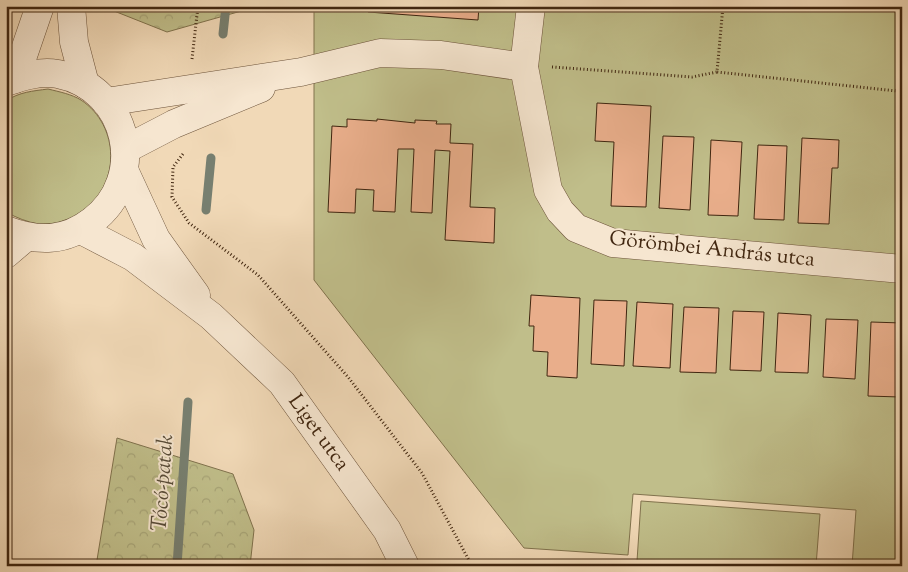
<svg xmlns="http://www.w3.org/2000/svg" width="908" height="572" font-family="'Sorts Mill Goudy',serif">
<defs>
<pattern id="forest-crowns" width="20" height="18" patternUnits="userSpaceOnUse" patternTransform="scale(1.25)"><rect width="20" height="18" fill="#c0be8a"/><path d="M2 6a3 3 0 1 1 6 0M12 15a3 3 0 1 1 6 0" fill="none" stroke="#a6a376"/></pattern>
</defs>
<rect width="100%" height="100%" fill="#f1d9b7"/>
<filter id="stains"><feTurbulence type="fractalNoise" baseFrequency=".004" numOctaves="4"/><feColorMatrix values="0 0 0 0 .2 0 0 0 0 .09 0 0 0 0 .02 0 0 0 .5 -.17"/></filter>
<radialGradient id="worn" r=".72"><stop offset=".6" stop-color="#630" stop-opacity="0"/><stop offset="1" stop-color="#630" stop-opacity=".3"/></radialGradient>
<g fill="#c0be8a" stroke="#80724d">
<polygon points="314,6 902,6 902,566 852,566 856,510 633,494 628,555 524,548 314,280"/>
<path d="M48 89C60 92 71 94 81 100 120 126 121 185 82 211 70 220 54 225 39 224 27 222 17 218 6 212V101C19 92 33 91 48 89Z"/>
<polygon points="641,501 820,514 816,566 696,566 637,561"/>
</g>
<g fill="url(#forest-crowns)" stroke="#80724d">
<polygon points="109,6 259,6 167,32 109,9"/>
<polygon points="117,438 233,474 254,530 250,566 96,566"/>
</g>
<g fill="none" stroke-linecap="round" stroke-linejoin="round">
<g stroke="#777f70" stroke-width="9">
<polyline points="223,34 226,6"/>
<polyline points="206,210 211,158"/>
<polyline points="177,566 188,402"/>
</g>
</g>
<g fill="#e9ae8b" stroke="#402610">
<polygon points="368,6 479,6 478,20 368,12"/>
<polygon points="597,103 651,106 646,207 611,206 614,142 595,141"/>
<polygon points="347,119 377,121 377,119 415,123 415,120 437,121 436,124 451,124 450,143 473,144 470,207 495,208 494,243 445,240 450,151 435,150 432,213 411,212 414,149 398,149 395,212 373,211 374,190 356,189 355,213 328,212 332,126 347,127"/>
<polygon points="663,136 694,137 690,210 659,208"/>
<polygon points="802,138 839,140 838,168 832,168 829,224 798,223"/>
<polygon points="711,140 742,142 738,216 708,215"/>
<polygon points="758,145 787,146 784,220 754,219"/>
<polygon points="531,295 580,298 577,378 547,376 548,352 533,351 534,326 529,326"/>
<polygon points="594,300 627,301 624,366 591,364"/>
<polygon points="637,302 673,304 670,368 633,366"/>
<polygon points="684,307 719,308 716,373 680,372"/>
<polygon points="733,311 764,312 761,371 730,370"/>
<polygon points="778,313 811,315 808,373 775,372"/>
<polygon points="826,319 858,320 855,379 823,377"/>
<polygon points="871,322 902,323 900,397 868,396"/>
</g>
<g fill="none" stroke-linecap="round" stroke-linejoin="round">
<g stroke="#6c533a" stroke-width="29">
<g id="minor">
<polyline points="71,6 74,42 85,84"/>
<polyline points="531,6 524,67 548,190 560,211 576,228 613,243 902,269"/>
<polyline points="15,79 40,6"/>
<path d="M6 82C23 76 40 71 58 74 129 88 149 178 92 221 65 242 38 242 6 230"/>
<polyline points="106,102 301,72 380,53 441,55 524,67"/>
<polyline points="126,149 174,124 261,88"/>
<polyline points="125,172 156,239 196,295"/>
<polyline points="81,230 133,257 211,316 282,383 387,530 405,566"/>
<polyline points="6,254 26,237"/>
</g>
</g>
<g stroke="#402610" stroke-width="3" stroke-dasharray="1 2.5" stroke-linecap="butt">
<polyline points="723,6 717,72 897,91 902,43"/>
<polyline points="192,59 198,6"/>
<polyline points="552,67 692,77 717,72"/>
<polyline points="183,154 173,167 172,197 189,223 258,275 348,377 422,473 472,566"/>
</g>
<use href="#minor" stroke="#f6e6d0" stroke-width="28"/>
</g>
<g text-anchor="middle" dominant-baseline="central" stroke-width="4" stroke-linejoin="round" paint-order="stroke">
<g font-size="21" fill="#402610" stroke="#f6e6d0">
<text transform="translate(712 250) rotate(6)">Görömbei András utca</text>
<text transform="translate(318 433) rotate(54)">Liget utca</text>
</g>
<g font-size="22" font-style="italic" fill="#574b38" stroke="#f6e6d0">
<text transform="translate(164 483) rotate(-86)">Tócó-patak</text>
</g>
</g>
<rect width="908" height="572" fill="none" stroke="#f1d9b7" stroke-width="25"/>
<rect x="8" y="8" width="893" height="557" fill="none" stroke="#402610" stroke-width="2.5"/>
<rect x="12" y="12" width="883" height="547" fill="none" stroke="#402610"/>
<rect width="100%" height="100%" filter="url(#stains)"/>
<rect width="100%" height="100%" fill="url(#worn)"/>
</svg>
